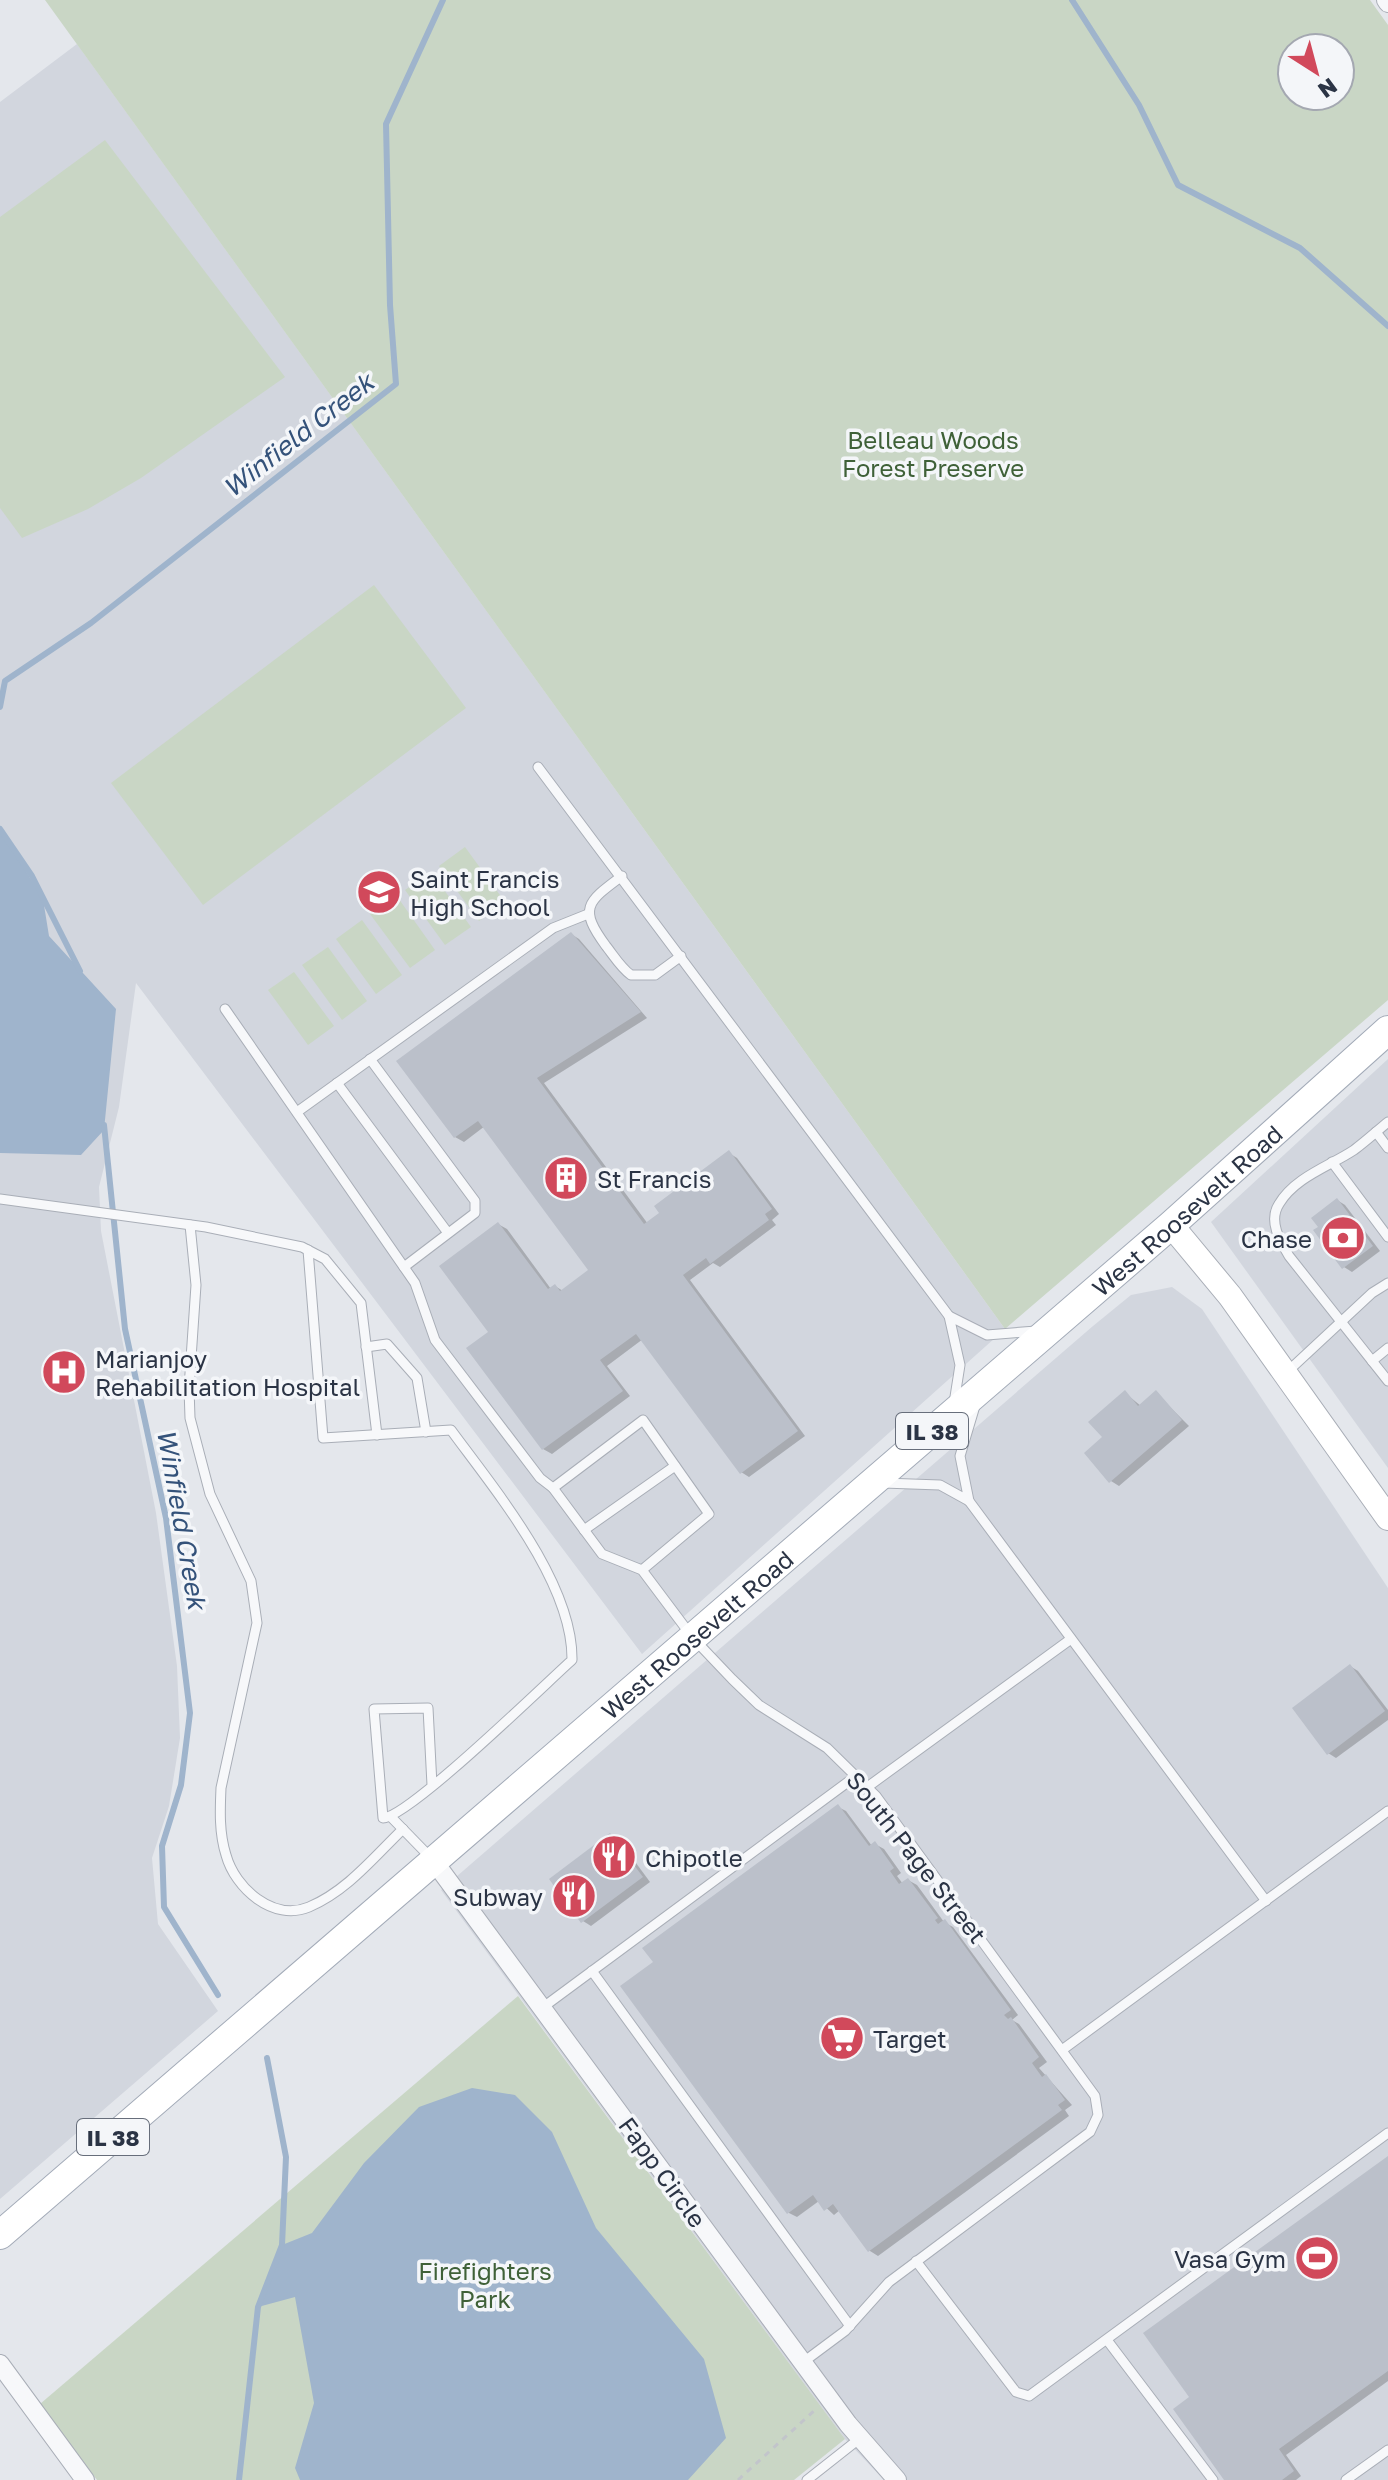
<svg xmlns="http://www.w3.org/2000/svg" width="1388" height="2480" font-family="'Golos Text',sans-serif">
<rect width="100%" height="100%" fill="#e4e7ec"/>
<g fill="#d2d6de">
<polygon points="77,44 1005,1329 642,1654 136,983 119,1107 99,1187 101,1231 156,1513 177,1666 180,1738 169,1806 152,1858 158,1924 218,2011 0,2199 0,102"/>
<polygon points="1388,1059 1388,1468 1211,1222"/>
<polygon points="1172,1287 1202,1309 1388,1588 1388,2480 884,2480 845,2439 441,1890 1093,1326 1131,1295"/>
</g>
<g fill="#c9d6c5" fill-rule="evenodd">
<path d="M45 0H1370L1388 25V1000L1005 1329ZM1292 48H1340V96H1292Z"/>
<polygon points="105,140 285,377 141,478 88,509 22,538 0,508 0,217"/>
<polygon points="374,585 466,708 203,905 111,783"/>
<polygon points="465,847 505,902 479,921 439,866"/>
<polygon points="431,872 471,927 445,945 405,890"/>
<polygon points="396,895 435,950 410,968 370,914"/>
<polygon points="362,920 402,975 376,994 336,939"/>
<polygon points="328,947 367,1001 342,1020 302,965"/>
<polygon points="294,972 334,1026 308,1045 268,990"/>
<polygon points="518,1996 845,2439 794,2480 97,2480 40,2404"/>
</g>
<g fill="#9fb4cc">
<polygon points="0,829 43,899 49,936 116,1009 104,1130 81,1155 0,1153"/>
<polygon points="472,2088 515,2095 552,2132 596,2228 704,2359 726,2438 688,2480 300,2480 295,2468 314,2403 295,2297 258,2307 282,2245 312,2233 364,2163 419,2107"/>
</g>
<g fill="#0003">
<polygon points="571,934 579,939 647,1018 544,1083 648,1224 729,1153 737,1158 779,1214 772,1220 776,1225 720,1267 713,1263 690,1280 805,1436 749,1477 741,1472 643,1339 607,1366 630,1396 552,1454 543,1449 498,1224 507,1229 551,1289 555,1286 563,1291 591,1270 485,1126 464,1142 455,1137"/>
<polygon points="1337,1200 1345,1205 1380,1251 1352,1272 1344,1267"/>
<polygon points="1125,1393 1141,1406 1156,1393 1189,1426 1119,1486 1111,1481 1105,1438"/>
<polygon points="1350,1666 1358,1671 1388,1710 1388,1720 1336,1758 1328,1753"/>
<polygon points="838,1807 846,1811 872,1846 875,1844 884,1849 901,1873 897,1876 903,1884 908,1880 917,1885 944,1922 953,1927 1018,2015 1012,2020 1019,2024 1047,2062 1039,2068 1072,2105 1065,2110 1069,2116 878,2256 870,2251 840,2210 834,2215 819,2201 797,2217 789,2213 655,1963"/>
<polygon points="610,1835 619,1840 650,1882 591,1926 583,1921"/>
<polygon points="1388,2158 1388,2381 1286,2455 1301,2476 1296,2480 1227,2480 1192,2398"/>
</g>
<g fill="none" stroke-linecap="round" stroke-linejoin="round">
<g stroke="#9fb4cc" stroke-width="6">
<polyline points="1072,0 1139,105 1178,185 1300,248 1388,326"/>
<polyline points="0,707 5,681 91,623 396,384 390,305 386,124 443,0"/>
<polyline points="0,829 32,876 80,971"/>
<polyline points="104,1125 125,1329 166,1518 190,1713 181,1785 162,1846 164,1907 218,1995"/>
<polyline points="239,2480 258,2307 282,2245 286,2157 267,2058"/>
</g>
</g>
<g fill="#bbc0ca">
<polygon points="571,932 641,1012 537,1078 644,1224 659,1213 654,1206 729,1150 772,1209 765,1214 769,1220 710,1264 706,1258 683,1275 798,1431 740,1474 636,1334 600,1360 623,1391 542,1450 466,1348 488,1332 439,1266 498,1222 548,1289 555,1284 560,1291 588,1270 478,1121 454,1138 396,1061"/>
<polygon points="1337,1198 1373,1246 1342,1269 1313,1230 1318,1227 1311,1218"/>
<polygon points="1125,1390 1138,1406 1156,1390 1182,1420 1109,1483 1084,1453 1102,1437 1088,1422"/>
<polygon points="1350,1664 1385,1711 1327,1755 1292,1708"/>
<polygon points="838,1804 869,1846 875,1841 894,1868 890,1871 899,1884 908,1878 938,1918 935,1920 938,1924 945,1919 1011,2010 1004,2015 1008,2019 1011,2017 1039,2057 1032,2063 1042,2077 1046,2074 1065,2100 1058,2105 1062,2110 868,2252 833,2204 824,2211 813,2195 787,2214 620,1986 653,1962 642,1948"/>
<polygon points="610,1833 643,1877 581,1923 549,1879"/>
<polygon points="1388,2156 1388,2371 1279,2449 1294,2471 1282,2480 1224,2480 1173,2409 1189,2397 1143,2333"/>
</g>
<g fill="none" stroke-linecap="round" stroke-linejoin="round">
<g stroke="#a9aeb7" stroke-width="11">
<g id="service">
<polyline points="538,767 949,1316"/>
<path d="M622 876C587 902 578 908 606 946 614 956 621 968 631 975H655L681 956"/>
<polyline points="225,1009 415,1283 435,1340 540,1478 553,1488 602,1554 642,1570 693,1638 732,1679 759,1705 827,1748 876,1796 1095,2096 1098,2115 1090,2132 889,2282 845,2331 802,2363"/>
<polyline points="370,1059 475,1201 475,1213 404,1267"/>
<polyline points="337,1083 448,1233"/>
<polyline points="297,1112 553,928 588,914"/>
<path d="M1388 1122C1377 1131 1366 1141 1354 1150 1330 1166 1295 1177 1279 1204 1268 1221 1280 1241 1289 1256L1388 1381"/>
<polyline points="1376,1132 1388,1148"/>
<polyline points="1332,1162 1388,1237"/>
<polyline points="0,1199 206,1227 302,1247 325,1259 361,1303 377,1435"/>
<path d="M190 1225 196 1285 189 1388 190 1418 210 1494 251 1581 257 1623 221 1788C220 1810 219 1833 226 1855 235 1888 273 1922 309 1907 347 1891 374 1857 403 1829"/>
<path d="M308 1250 323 1438 451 1430C495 1490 573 1583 572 1660 543 1686 409 1817 383 1818L374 1709 428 1708 432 1785"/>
<polyline points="366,1347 387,1344 417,1378 426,1432"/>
<polyline points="1372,1361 1388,1348"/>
<polyline points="1286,1373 1372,1293 1388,1283"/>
<polyline points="954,1403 960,1365 949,1316 987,1335 1036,1331"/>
<polyline points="883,1483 940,1485 969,1501 960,1456 975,1406"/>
<polyline points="553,1488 643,1420 709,1514 642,1570"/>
<polyline points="969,1501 1266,1901"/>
<polyline points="584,1530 675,1466"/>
<polyline points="866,1788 1071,1639"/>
<polyline points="392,1818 431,1858"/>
<polyline points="592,1971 850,2326"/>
<polyline points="542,2008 856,1776"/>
<polyline points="1062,2050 1388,1811"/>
<polyline points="916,2261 1016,2392 1029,2396 1388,2133"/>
<polyline points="1107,2340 1213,2480"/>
<polyline points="807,2480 859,2439"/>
<polyline points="1346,2480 1388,2450"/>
</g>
</g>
<g stroke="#a9aeb7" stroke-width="20">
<g id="minor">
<polyline points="1386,0 1388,3"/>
<polyline points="433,1860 848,2424 897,2480"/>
<polyline points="0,2364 85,2480"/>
</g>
</g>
<g stroke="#a9aeb7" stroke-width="26">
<polyline id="secondary" points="1171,1225 1230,1296 1388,1518"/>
</g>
<g stroke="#a3abb8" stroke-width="30">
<g id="primary">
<path id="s1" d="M0 2235 1171 1225 1388 1030"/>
</g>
</g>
<polyline stroke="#c2c5cb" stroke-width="3" stroke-dasharray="6 6" stroke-linecap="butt" points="738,2480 815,2410"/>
<use href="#service" stroke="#f7f8fa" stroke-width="9"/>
<use href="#minor" stroke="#f7f8fa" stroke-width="18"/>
<use href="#secondary" stroke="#fff" stroke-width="24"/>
<use href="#primary" stroke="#fff" stroke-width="28"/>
</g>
<defs>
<g id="school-disc" transform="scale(2.3)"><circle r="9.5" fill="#d1495b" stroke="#f4f6f9"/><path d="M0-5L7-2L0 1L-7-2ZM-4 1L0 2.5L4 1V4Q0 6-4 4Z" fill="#fff"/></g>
<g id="building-disc" transform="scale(2.3)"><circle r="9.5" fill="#d1495b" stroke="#f4f6f9"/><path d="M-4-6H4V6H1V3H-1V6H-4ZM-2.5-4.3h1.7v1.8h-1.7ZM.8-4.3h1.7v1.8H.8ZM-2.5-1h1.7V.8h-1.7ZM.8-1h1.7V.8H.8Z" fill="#fff"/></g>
<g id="bank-disc" transform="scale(2.3)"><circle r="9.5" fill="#d1495b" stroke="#f4f6f9"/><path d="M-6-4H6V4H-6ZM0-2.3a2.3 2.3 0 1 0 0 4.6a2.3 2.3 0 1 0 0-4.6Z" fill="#fff"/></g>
<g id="hospital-disc" transform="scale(2.3)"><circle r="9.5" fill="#d1495b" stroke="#f4f6f9"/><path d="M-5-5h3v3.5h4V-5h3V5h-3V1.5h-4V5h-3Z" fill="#fff"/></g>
<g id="restaurant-disc" transform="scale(2.3)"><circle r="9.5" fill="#d1495b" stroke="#f4f6f9"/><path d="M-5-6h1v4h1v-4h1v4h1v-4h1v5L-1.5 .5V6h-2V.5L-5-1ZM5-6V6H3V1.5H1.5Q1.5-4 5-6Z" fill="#fff"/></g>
<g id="supermarket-disc" transform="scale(2.3)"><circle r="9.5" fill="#d1495b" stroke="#f4f6f9"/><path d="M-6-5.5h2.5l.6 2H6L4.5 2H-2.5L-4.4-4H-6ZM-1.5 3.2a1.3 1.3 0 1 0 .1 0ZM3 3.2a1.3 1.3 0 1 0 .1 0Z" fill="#fff"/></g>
<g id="stadium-disc" transform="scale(2.3)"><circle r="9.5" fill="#d1495b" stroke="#f4f6f9"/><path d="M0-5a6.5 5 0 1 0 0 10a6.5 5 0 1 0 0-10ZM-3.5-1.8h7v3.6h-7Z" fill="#fff"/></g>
</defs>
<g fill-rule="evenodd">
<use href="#school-disc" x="379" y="892"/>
<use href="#building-disc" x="566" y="1178"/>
<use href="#bank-disc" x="1343" y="1238"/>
<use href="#hospital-disc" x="64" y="1372"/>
<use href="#restaurant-disc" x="614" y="1857"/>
<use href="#restaurant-disc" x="574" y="1896"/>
<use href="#supermarket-disc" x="842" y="2038"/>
<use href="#stadium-disc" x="1317" y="2258"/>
</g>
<g text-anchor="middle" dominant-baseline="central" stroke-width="7" stroke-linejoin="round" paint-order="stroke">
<g fill="#f4f6f9" stroke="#676e7b" stroke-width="2">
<rect x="896" y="1413" width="72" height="36" rx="6"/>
<rect x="77" y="2119" width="72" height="36" rx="6"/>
</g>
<g font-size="22" font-weight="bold" fill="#2b3445">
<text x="932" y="1431">IL 38</text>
<text x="113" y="2137">IL 38</text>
</g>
<g font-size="24" fill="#3f6138" stroke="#f4f6f9">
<text x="933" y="439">Belleau Woods<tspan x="933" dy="28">Forest Preserve</tspan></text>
<text x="485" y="2270">Firefighters<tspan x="485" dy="28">Park</tspan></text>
</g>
<g font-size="24" fill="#2b3445" stroke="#f4f6f9" text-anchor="start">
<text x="410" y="878">Saint Francis<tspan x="410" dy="28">High School</tspan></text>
<text x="597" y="1178">St Francis</text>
<text x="1312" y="1238" text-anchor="end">Chase</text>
<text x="95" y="1358">Marianjoy<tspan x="95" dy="28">Rehabilitation Hospital</tspan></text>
<text x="645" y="1857">Chipotle</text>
<text x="543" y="1896" text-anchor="end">Subway</text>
<text x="873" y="2038">Target</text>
<text x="1286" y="2258" text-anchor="end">Vasa Gym</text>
</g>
<g font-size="24" fill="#2b3445" stroke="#f4f6f9">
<text stroke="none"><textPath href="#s1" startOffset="1568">West Roosevelt Road</textPath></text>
<text stroke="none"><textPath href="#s1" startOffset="920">West Roosevelt Road</textPath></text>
<text transform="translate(917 1857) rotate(52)">South Page Street</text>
<text transform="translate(663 2172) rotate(54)">Fapp Circle</text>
</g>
<g font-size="26" font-style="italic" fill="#34527a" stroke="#f4f6f9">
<text transform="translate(298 435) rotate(-38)">Winfield Creek</text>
<text transform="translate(182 1519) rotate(80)">Winfield Creek</text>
</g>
</g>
<g transform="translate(1316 72) rotate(144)"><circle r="38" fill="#f4f6f9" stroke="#a4a8b1" stroke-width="2"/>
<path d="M0-6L14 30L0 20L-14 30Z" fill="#d1495b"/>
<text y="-12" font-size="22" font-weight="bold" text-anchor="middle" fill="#2b3445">N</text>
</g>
</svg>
